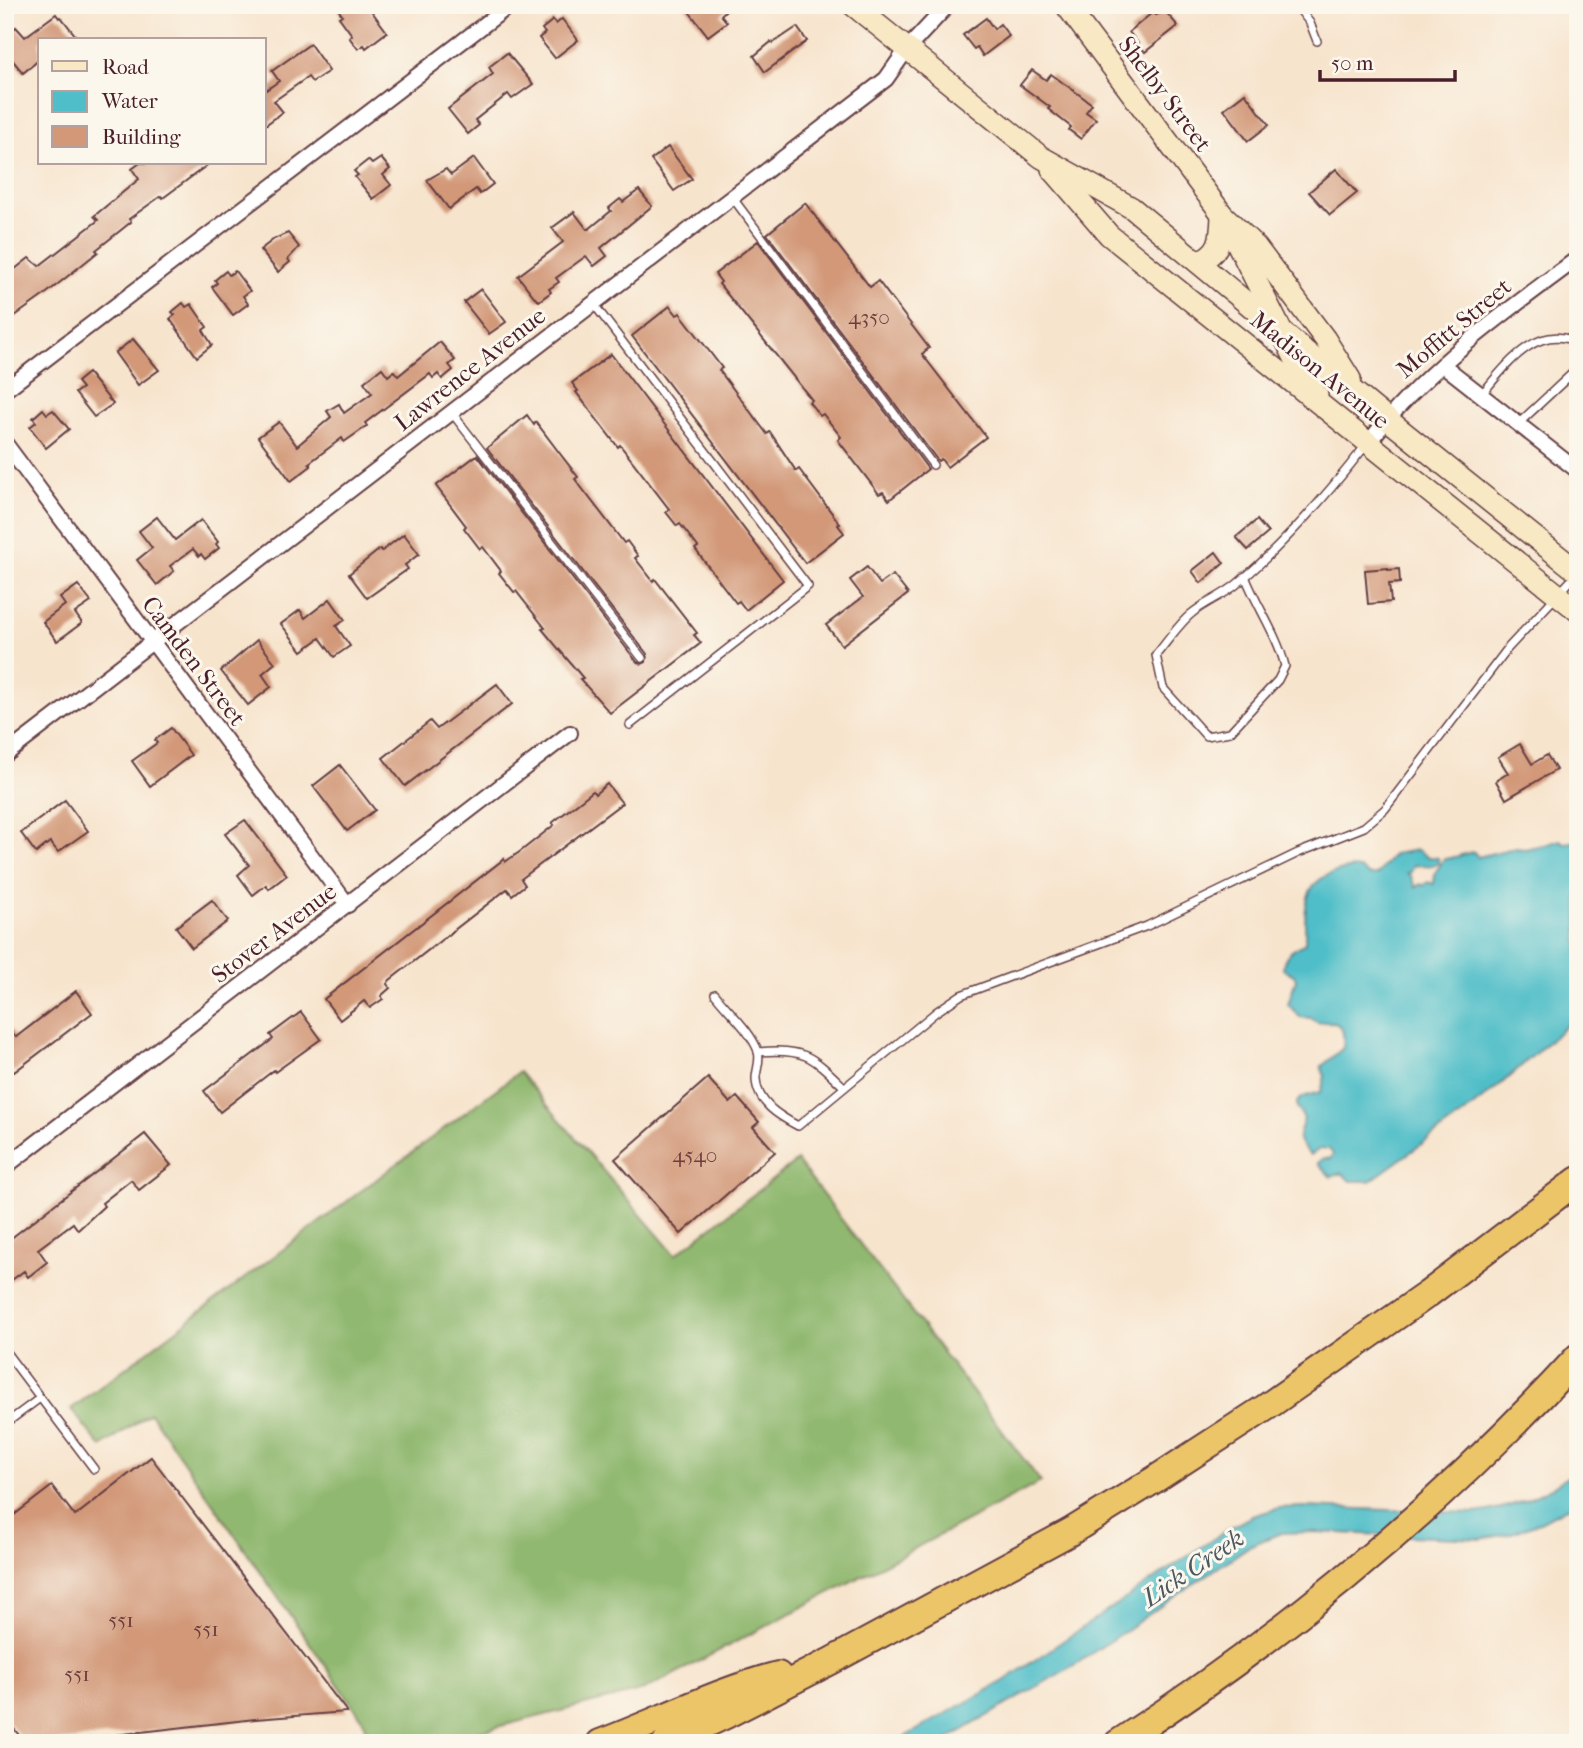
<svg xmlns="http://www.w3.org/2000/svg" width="1583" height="1748" font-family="'IM FELL French Canon',serif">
<rect width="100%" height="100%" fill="#fbf7ec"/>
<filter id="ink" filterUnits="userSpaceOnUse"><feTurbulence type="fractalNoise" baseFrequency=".0143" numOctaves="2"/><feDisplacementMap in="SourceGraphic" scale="14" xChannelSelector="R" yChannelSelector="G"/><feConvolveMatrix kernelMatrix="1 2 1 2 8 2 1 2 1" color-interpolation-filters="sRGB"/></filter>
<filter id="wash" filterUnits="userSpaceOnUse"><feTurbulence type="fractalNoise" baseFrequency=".00686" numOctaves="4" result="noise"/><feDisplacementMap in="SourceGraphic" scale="28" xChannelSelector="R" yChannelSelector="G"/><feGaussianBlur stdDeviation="1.57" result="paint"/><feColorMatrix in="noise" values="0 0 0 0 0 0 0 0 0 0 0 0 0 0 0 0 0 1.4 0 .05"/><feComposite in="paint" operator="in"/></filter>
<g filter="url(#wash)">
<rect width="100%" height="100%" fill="#f7e4cd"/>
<polygon fill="#90b86f" stroke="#6d6c4d" stroke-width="2" points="519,1072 675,1255 797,1161 1041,1482 644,1690 433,1743 369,1743 363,1720 150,1413 101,1447 71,1409"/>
<g fill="#50bec8" stroke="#4d6e7a" stroke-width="2">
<path d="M1560 840 1564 843 1578 841V1015L1501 1084 1461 1116 1370 1181H1350L1342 1173 1331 1177 1318 1163 1324 1158 1330 1159 1333 1154 1329 1149H1320L1310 1155C1294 1138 1298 1138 1304 1119L1297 1107V1102L1303 1097 1321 1092 1325 1076 1321 1067 1343 1048C1346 1027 1338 1018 1318 1023L1311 1018 1300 1017 1288 1004 1296 979 1294 975 1283 969C1283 954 1294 949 1305 943 1306 906 1300 880 1343 870 1354 867 1360 867 1368 875H1377L1394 854 1417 850 1429 857 1438 858 1439 863 1433 866 1420 865 1413 866 1411 872 1407 873 1411 876 1415 887 1421 884 1423 886 1428 882 1434 884 1435 873 1444 859C1455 859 1463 853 1474 852L1478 857 1514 848 1525 849 1548 844Z"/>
<path d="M1578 1469V1502L1542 1521 1509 1534 1480 1539 1314 1532 1281 1533 1251 1545 1079 1662 941 1743H894L1004 1681 1228 1529 1252 1516 1279 1508 1304 1507 1475 1513C1515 1508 1546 1494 1578 1469Z"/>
</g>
<g id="blocks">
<g fill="#d29878">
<polygon points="335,5 367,5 387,32 366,48 364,45 358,49 349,37 352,35 339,17 342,15"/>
<polygon points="684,5 731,5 721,15 727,22 708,36"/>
<polygon points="1165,11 1178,26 1145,52 1129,32 1153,12 1156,15"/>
<polygon points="56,14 59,18 61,17 79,40 40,40 40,59 23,73 5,51 5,36 16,27 25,37"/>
<polygon points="986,18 994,29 1000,24 1009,36 983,56 977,47 974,49 963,35"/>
<polygon points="562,19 578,40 555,58 539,38 545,33 542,29 553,20 556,24"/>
<polygon points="797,27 807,41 765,72 754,56 771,42 773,43"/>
<polygon points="310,44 329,71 312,82 308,77 274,101 283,112 264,126 264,87 266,90 279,81 272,71"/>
<polygon points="507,53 533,84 512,99 508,94 475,120 479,125 468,134 448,109 493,74 489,67"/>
<polygon points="1032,70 1046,80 1051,74 1092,104 1086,112 1096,119 1081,139 1069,130 1071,127 1048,109 1050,107 1020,85"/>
<polygon points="1245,93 1269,125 1248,141 1224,109"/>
<polygon points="668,147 692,179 674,191 651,160"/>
<polygon points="381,158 390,169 383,175 391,185 373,199 355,177 358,175 354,171 368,160 372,164"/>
<polygon points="474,158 493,184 480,194 476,189 449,209 427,180 446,169 451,175"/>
<polygon points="140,163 210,163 163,198 161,196 129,219 131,222 96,250 98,252 43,296 5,323 5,277 29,258 39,266 96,222 98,220 94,216 139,179 132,169"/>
<polygon points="1336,169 1357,193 1330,215 1309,192"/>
<polygon points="639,190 652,206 601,248 607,256 594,266 586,256 556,278 559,282 549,289 551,292 539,301 536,299 518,276 563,242 552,228 574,212 587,229 589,229 611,211 609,208 620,199 623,202"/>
<polygon points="805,203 870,287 878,281 929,348 922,354 986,437 947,467 941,459 938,461 767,234"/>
<polygon points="288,233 299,247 288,259 290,262 278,272 260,250 274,239"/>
<polygon points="758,241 928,469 889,500 883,492 879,494 838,440 841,437 823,414 820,416 809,402 812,400 719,284 721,282 715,274"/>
<polygon points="226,271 229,275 235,271 250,291 243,296 248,304 233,315 212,287 217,283 215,280"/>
<polygon points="481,289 506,322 489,334 464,302"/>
<polygon points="183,303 186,307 191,304 207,327 203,330 212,345 197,357 170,319 175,315 172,312"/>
<polygon points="670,306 677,315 680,313 722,368 719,370 767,434 770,432 796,471 799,469 840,524 838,525 844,533 805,563 632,336"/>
<polygon points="133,339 159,370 138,385 115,353"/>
<polygon points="440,342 455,360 449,365 453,370 442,379 438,374 433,378 430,374 365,423 367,426 344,442 342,438 309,463 311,466 291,481 258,437 279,422 297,446 331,417 327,411 339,404 344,413 372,393 364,382 382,368 388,376 394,371 398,376"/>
<polygon points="611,354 783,580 746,610 739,601 736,603 695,549 698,547 680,524 677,526 666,512 669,509 620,445 618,447 576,392 578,391 572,383"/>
<polygon points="88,373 113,404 94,417 75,393 82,388 77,382"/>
<polygon points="43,409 47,414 53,410 69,429 46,448 30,427 36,422 33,418"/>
<polygon points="527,415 534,425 536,422 561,455 578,477 575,479 624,543 627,541 638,556 635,558 653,581 655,579 697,633 694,635 701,643 610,713 580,679 583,678 542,629 545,628 516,591 514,592 499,573 501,571 483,547 480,549 464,528 466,526 436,486 477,455 637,662 642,664 646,662 647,654 487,448"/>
<polygon points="157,517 175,540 201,520 218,542 216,544 219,548 205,559 201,554 199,556 193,549 170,566 174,571 157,585 137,560 152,548 139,531"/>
<polygon points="1257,520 1268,533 1248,550 1236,537"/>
<polygon points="404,534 419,554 405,565 408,569 367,598 349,574 380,549 382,551"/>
<polygon points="1216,552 1224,563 1201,583 1192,571"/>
<polygon points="867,567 880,584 893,575 908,594 842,645 826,625 863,597 850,580"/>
<polygon points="1388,568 1388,570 1399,569 1400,583 1389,584 1391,602 1368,604 1365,570"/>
<polygon points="78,585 91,602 75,613 82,623 57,641 43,622 65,605 60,598"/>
<polygon points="330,599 345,620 336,626 350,646 334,657 320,638 302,651 281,624 300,610 305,618"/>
<polygon points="257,640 275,663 262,674 271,687 248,705 221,671"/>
<polygon points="497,684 512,704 405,786 383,758 430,721 437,729"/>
<polygon points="171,728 191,755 150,786 132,761 157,743 155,740"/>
<polygon points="1520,744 1532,764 1547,755 1556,770 1506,799 1496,781 1508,773 1498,757"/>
<polygon points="340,765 375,810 347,831 313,786"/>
<polygon points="607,784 622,803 521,879 525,885 512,895 507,889 390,980 387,984 390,988 381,996 383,999 370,1008 364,1001 340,1020 324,999 504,859 505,862 521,851 554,825 552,823 593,791 595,794"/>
<polygon points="65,800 88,831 58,852 50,842 36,853 21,833"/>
<polygon points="245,820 287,875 269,889 266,885 253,895 238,875 249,865 225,834"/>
<polygon points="212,900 228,921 192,948 176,927"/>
<polygon points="76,991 92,1013 14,1072 5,1061 5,1023 16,1037"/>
<polygon points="301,1012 321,1039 275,1072 274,1070 220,1112 204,1091 273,1039 270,1035"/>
<polygon points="708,1078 730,1103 737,1097 759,1122 753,1127 775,1152 681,1234 615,1159"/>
<polygon points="145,1134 171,1165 139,1190 131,1180 102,1203 104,1206 78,1230 73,1223 38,1249 47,1262 28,1277 24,1271 5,1285 5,1243"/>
<polygon points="151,1457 347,1712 255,1719 44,1743 25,1743 5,1717 5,1522 52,1486 75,1516"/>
</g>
</g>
</g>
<g filter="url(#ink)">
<use href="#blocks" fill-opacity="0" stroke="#643d43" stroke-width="2"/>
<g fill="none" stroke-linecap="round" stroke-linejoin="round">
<g stroke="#643d43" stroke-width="10">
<g id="service">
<polyline points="1296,5 1310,23 1317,41"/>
<polyline points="732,197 933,465"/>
<polyline points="593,303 808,586 630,725"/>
<path d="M1481 395C1505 367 1537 321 1578 343"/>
<polyline points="452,413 642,658"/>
<polyline points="1518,424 1578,368"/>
<path d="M1245 576C1257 607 1277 634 1285 666L1278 680 1230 732 1206 736 1163 688 1156 655C1167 642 1178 625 1191 614 1205 602 1223 596 1237 584 1285 544 1327 495 1366 445"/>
<path d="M715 994C728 1011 750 1030 758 1051 761 1061 756 1069 756 1079 757 1103 779 1116 798 1126L936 1012 961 995 1147 926 1298 853 1364 827 1385 809 1508 648 1577 574"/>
<path d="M758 1052C805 1048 812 1056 844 1087"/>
<polyline points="5,1351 94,1469"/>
<polyline points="5,1424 40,1398"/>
</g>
</g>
<g stroke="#643d43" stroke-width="18">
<g id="minor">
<polyline points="1443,365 1578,471"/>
<polyline points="5,390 510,5"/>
<path d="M1369 442C1426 368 1503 314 1578 258"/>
<polyline points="5,443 348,905"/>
<polyline points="5,755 886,79 907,49 948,5"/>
<polyline points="5,1167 570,733"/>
</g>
</g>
<g stroke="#643d43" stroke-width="24">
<g id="secondary">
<polyline points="853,5 1041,157 1132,208 1387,419 1578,572"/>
<polyline points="1066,5 1222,214 1256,247 1325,339 1350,379"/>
<polyline points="1052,169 1109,235 1578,611"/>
<polyline points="1228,225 1308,384 1317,395"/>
<path d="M1198 262C1221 252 1221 239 1222 216"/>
</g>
</g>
<g stroke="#643d43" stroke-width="30">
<g id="motorway">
<path d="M600 1743C659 1721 717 1691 778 1675"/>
<polyline points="666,1743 726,1715 831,1661 1070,1532 1154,1480 1265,1408 1428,1294 1578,1180"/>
<path d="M1118 1743C1286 1635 1443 1504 1578 1357"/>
</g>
</g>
<use href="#service" stroke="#fff" stroke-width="7"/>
<use href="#minor" stroke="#fff" stroke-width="14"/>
<use href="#secondary" stroke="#f8e8c3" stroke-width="21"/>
<use href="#motorway" stroke="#edc569" stroke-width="26"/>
</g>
</g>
<g text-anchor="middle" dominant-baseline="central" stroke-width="6" stroke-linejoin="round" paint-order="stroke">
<g font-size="21" fill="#6c3d3e">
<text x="869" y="317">4350</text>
<text x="695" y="1155">4540</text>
<text x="121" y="1620">551</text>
<text x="206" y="1629">551</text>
<text x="77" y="1674">551</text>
</g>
<g font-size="24" fill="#4a1f2b" stroke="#fbf7ec">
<text transform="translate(1165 94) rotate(53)">Shelby Street</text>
<text transform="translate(1454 328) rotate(-40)">Moffitt Street</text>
<text transform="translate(470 369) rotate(-38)">Lawrence Avenue</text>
<text transform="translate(1320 370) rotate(39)">Madison Avenue</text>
<text transform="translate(194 661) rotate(53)">Camden Street</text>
<text transform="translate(274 933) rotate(-37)">Stover Avenue</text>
</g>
<g font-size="26" font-style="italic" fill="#4c5762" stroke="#fbf7ec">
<text transform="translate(1193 1568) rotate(-34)">Lick Creek</text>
</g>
</g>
<rect width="1583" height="1748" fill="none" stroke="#fbf7ec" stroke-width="28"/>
<rect x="38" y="38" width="228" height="126" fill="#fbf7ec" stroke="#b4a19f" stroke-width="2"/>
<rect x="52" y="61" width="35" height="10" fill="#f8e8c3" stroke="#b4a19f" stroke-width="2"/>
<text x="102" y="74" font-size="21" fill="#4a1f2b">Road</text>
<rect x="52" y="91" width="35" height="21" fill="#50bec8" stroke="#b4a19f" stroke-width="2"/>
<text x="102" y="108" font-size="21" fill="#4a1f2b">Water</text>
<rect x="52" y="126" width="35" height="21" fill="#d29878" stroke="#b4a19f" stroke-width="2"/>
<text x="102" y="144" font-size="21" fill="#4a1f2b">Building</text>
<path d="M1320 70v10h135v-10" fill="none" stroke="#4a1f2b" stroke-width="3.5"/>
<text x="1331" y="70" font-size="21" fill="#4a1f2b" stroke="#fbf7ec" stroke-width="5" paint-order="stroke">50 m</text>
</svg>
